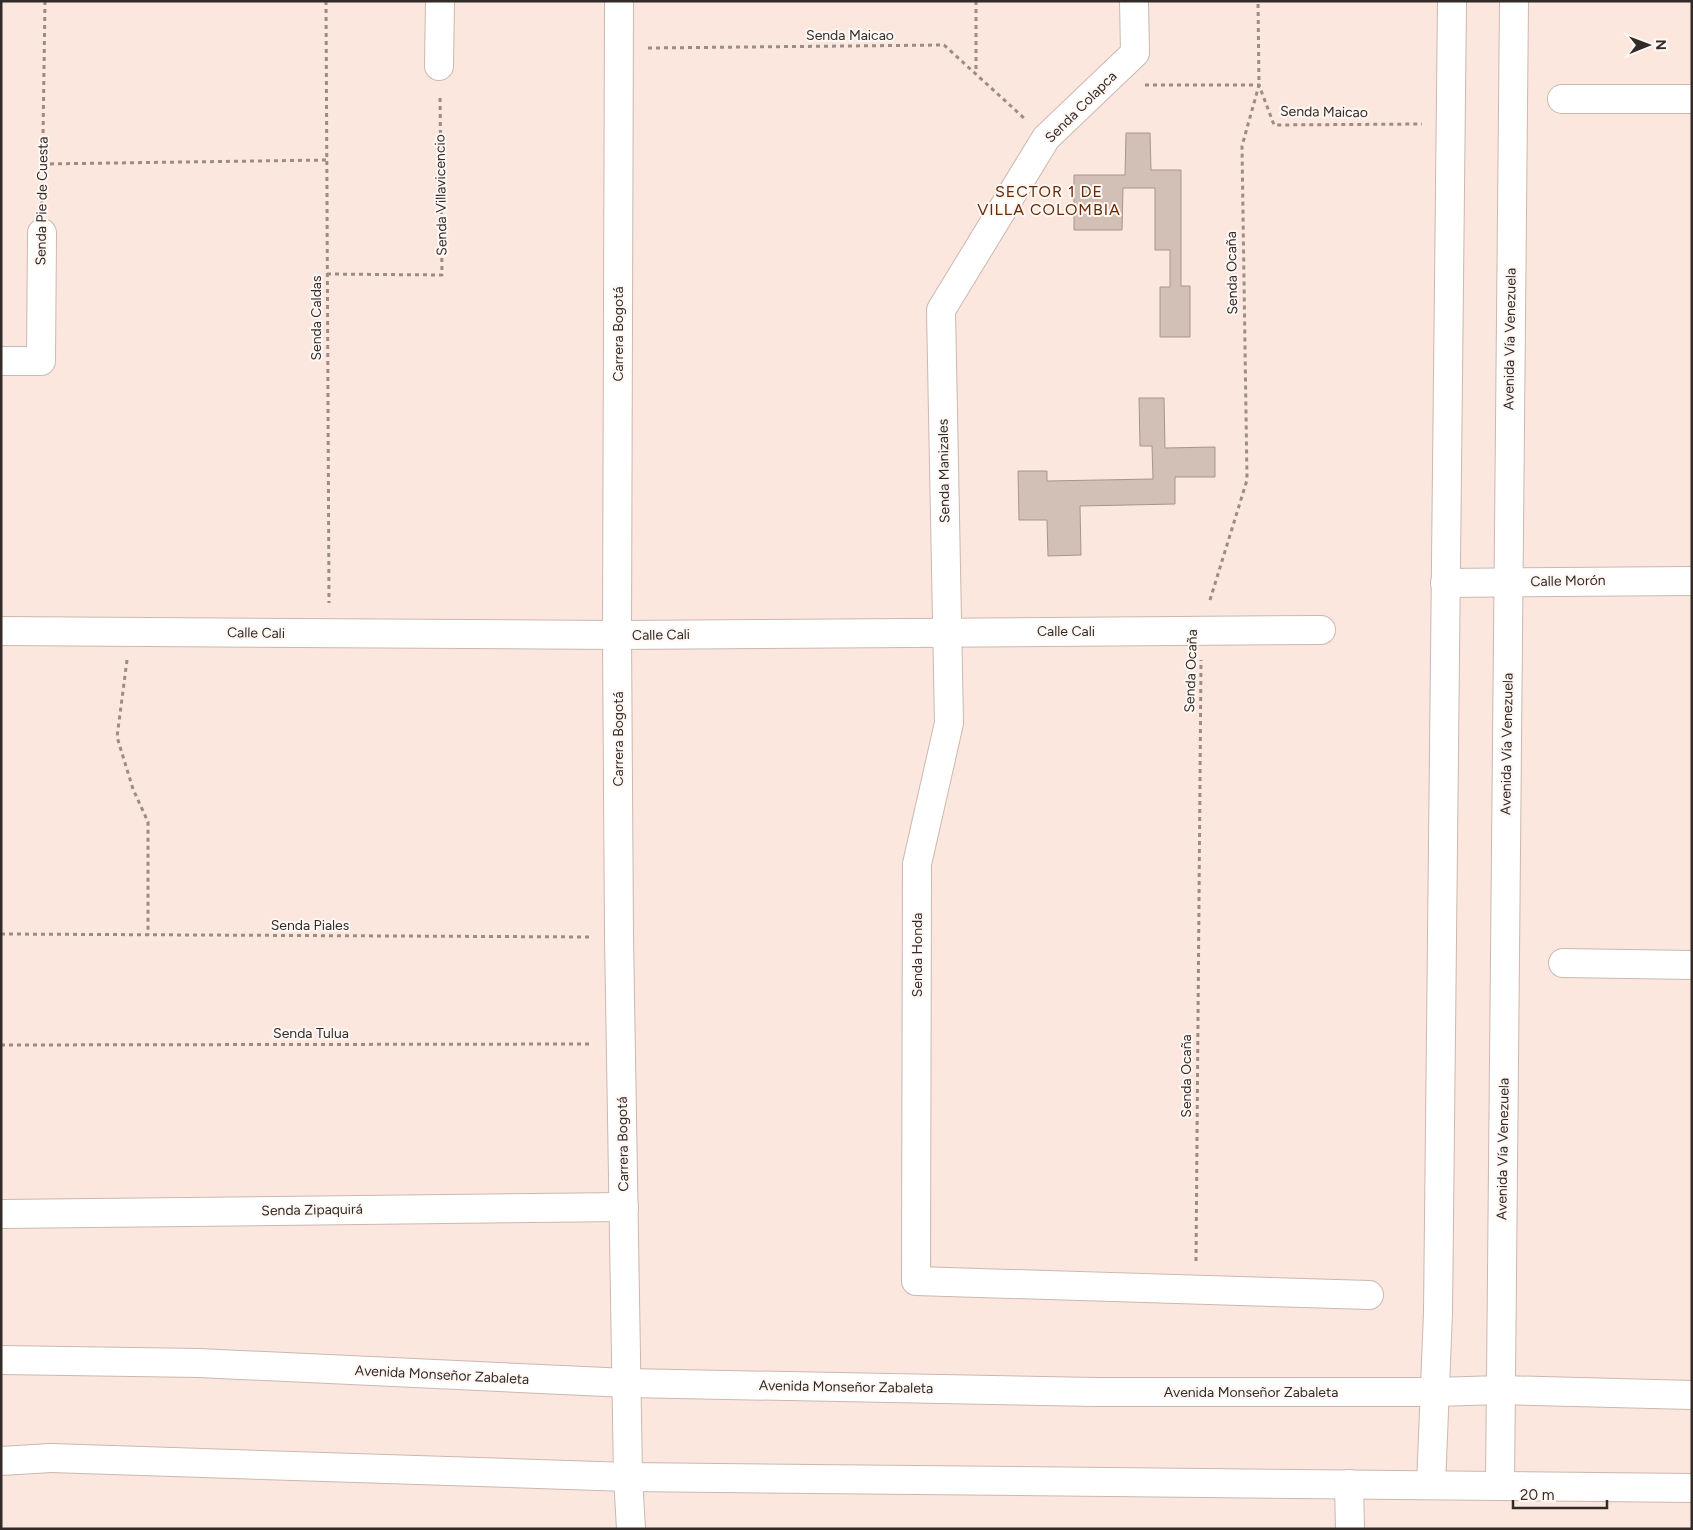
<svg xmlns="http://www.w3.org/2000/svg" width="1693" height="1530" font-family="Figtree,sans-serif">
<rect width="100%" height="100%" fill="#fbe7de"/>
<g fill="#d2bfb6" stroke="#a7958d">
<polygon points="1126,133 1150,133 1151,170 1181,170 1181,286 1190,286 1190,337 1160,337 1160,287 1170,287 1170,250 1155,250 1155,188 1123,188 1122,230 1074,230 1074,175 1125,175"/>
<polygon points="1139,398 1164,398 1165,448 1215,447 1215,477 1175,477 1175,504 1080,506 1081,555 1048,556 1047,520 1019,520 1018,471 1047,471 1047,481 1153,479 1152,446 1140,446"/>
</g>
<g fill="none" stroke-linecap="round" stroke-linejoin="round">
<g stroke="#cbb8b0" stroke-width="30">
<g id="minor">
<polyline points="619,1 617,635 619,937 628,1477 631,1529"/>
<polyline points="1134,1 1135,53 1046,138 941,310 949,723 917,864 916,1281 1369,1295"/>
<polyline points="439,66 440,1"/>
<polyline points="1562,99 1692,99"/>
<polyline points="1,361 41,361 42,233"/>
<polyline points="1445,583 1692,581"/>
<polyline points="1,631 617,635 1321,630"/>
<polyline points="1563,963 1692,965"/>
<polyline points="1,1214 624,1207"/>
<polyline points="1349,1484 1350,1529"/>
</g>
</g>
<g stroke="#cbb8b0" stroke-width="30">
<g id="tertiary">
<polyline points="1,1360 199,1363 627,1383 1096,1392 1436,1392 1500,1390 1692,1395"/>
<polyline points="51,1458 628,1477 1692,1488"/>
<polyline points="1431,1485 1438,1313 1452,1"/>
<polyline points="1500,1486 1514,1"/>
</g>
</g>
<g stroke="#cbb8b0" stroke-width="30">
<polyline id="primary" points="1,1461 51,1458"/>
</g>
<g stroke="#9b8d86" stroke-width="3" stroke-dasharray="4 4" stroke-linecap="butt">
<polyline points="326,1 329,603"/>
<polyline points="976,1 976,73"/>
<polyline points="648,48 944,45 1024,118"/>
<polyline points="1145,85 1259,85 1274,125 1422,124"/>
<polyline points="42,164 327,160"/>
<polyline points="42,205 45,1"/>
<polyline points="327,274 442,275 440,94"/>
<polyline points="1210,600 1247,480 1242,146 1259,85 1258,1"/>
<polyline points="127,660 117,737 133,789 148,822 148,935"/>
<polyline points="1,934 591,937"/>
<polyline points="1,1045 593,1044"/>
<polyline points="1196,1261 1201,660"/>
</g>
<use href="#minor" stroke="#fff" stroke-width="28"/>
<use href="#tertiary" stroke="#fff" stroke-width="28"/>
<use href="#primary" stroke="#fff" stroke-width="28"/>
</g>
<g text-anchor="middle" dominant-baseline="central" stroke-width="4" stroke-linejoin="round" paint-order="stroke">
<g font-size="14" fill="#322b27" stroke="#fff7f3">
<text x="850" y="35">Senda Maicao</text>
<text transform="translate(1081 107) rotate(-45)">Senda Colapca</text>
<text transform="translate(1324 112) rotate(1)">Senda Maicao</text>
<text transform="translate(441 195) rotate(-91)">Senda Villavicencio</text>
<text transform="translate(42 201) rotate(-89)">Senda Pie de Cuesta</text>
<text transform="translate(1232 273) rotate(-91)">Senda Ocaña</text>
<text transform="translate(316 318) rotate(-90)">Senda Caldas</text>
<text transform="translate(618 334) rotate(-90)">Carrera Bogotá</text>
<text transform="translate(1510 339) rotate(-89)">Avenida Vía Venezuela</text>
<text transform="translate(944 471) rotate(-91)">Senda Manizales</text>
<text transform="translate(1568 581) rotate(-1)">Calle Morón</text>
<text x="1066" y="631">Calle Cali</text>
<text transform="translate(256 633) rotate(1)">Calle Cali</text>
<text transform="translate(661 635) rotate(-1)">Calle Cali</text>
<text transform="translate(1191 671) rotate(-88)">Senda Ocaña</text>
<text transform="translate(618 739) rotate(-90)">Carrera Bogotá</text>
<text transform="translate(1507 744) rotate(-89)">Avenida Vía Venezuela</text>
<text x="310" y="925">Senda Piales</text>
<text transform="translate(917 955) rotate(-90)">Senda Honda</text>
<text x="311" y="1033">Senda Tulua</text>
<text transform="translate(1186 1076) rotate(-90)">Senda Ocaña</text>
<text transform="translate(623 1144) rotate(-91)">Carrera Bogotá</text>
<text transform="translate(1503 1149) rotate(-89)">Avenida Vía Venezuela</text>
<text transform="translate(312 1210) rotate(-1)">Senda Zipaquirá</text>
<text transform="translate(442 1375) rotate(3)">Avenida Monseñor Zabaleta</text>
<text transform="translate(846 1387) rotate(1)">Avenida Monseñor Zabaleta</text>
<text x="1251" y="1392">Avenida Monseñor Zabaleta</text>
</g>
<g font-size="16" letter-spacing="1" fill="#662901" stroke="#fff7f3">
<text x="1049" y="191">SECTOR 1 DE<tspan x="1049" dy="18">VILLA COLOMBIA</tspan></text>
</g>
</g>
<rect width="1693" height="1530" fill="none" stroke="#322b27" stroke-width="5"/>
<g transform="translate(1648 45) rotate(89)" stroke="#fff7f3" stroke-width="4" paint-order="stroke">
<path d="M0-4L9 19L0 12L-9 19Z" fill="#322b27"/>
<text y="-8" font-size="14" font-weight="bold" text-anchor="middle" fill="#322b27">N</text>
</g>
<path d="M1513 1500v8h94v-8" fill="none" stroke="#322b27" stroke-width="2.5"/>
<text x="1520" y="1500" font-size="15" fill="#322b27" stroke="#fff7f3" stroke-width="4" paint-order="stroke">20 m</text>
</svg>
